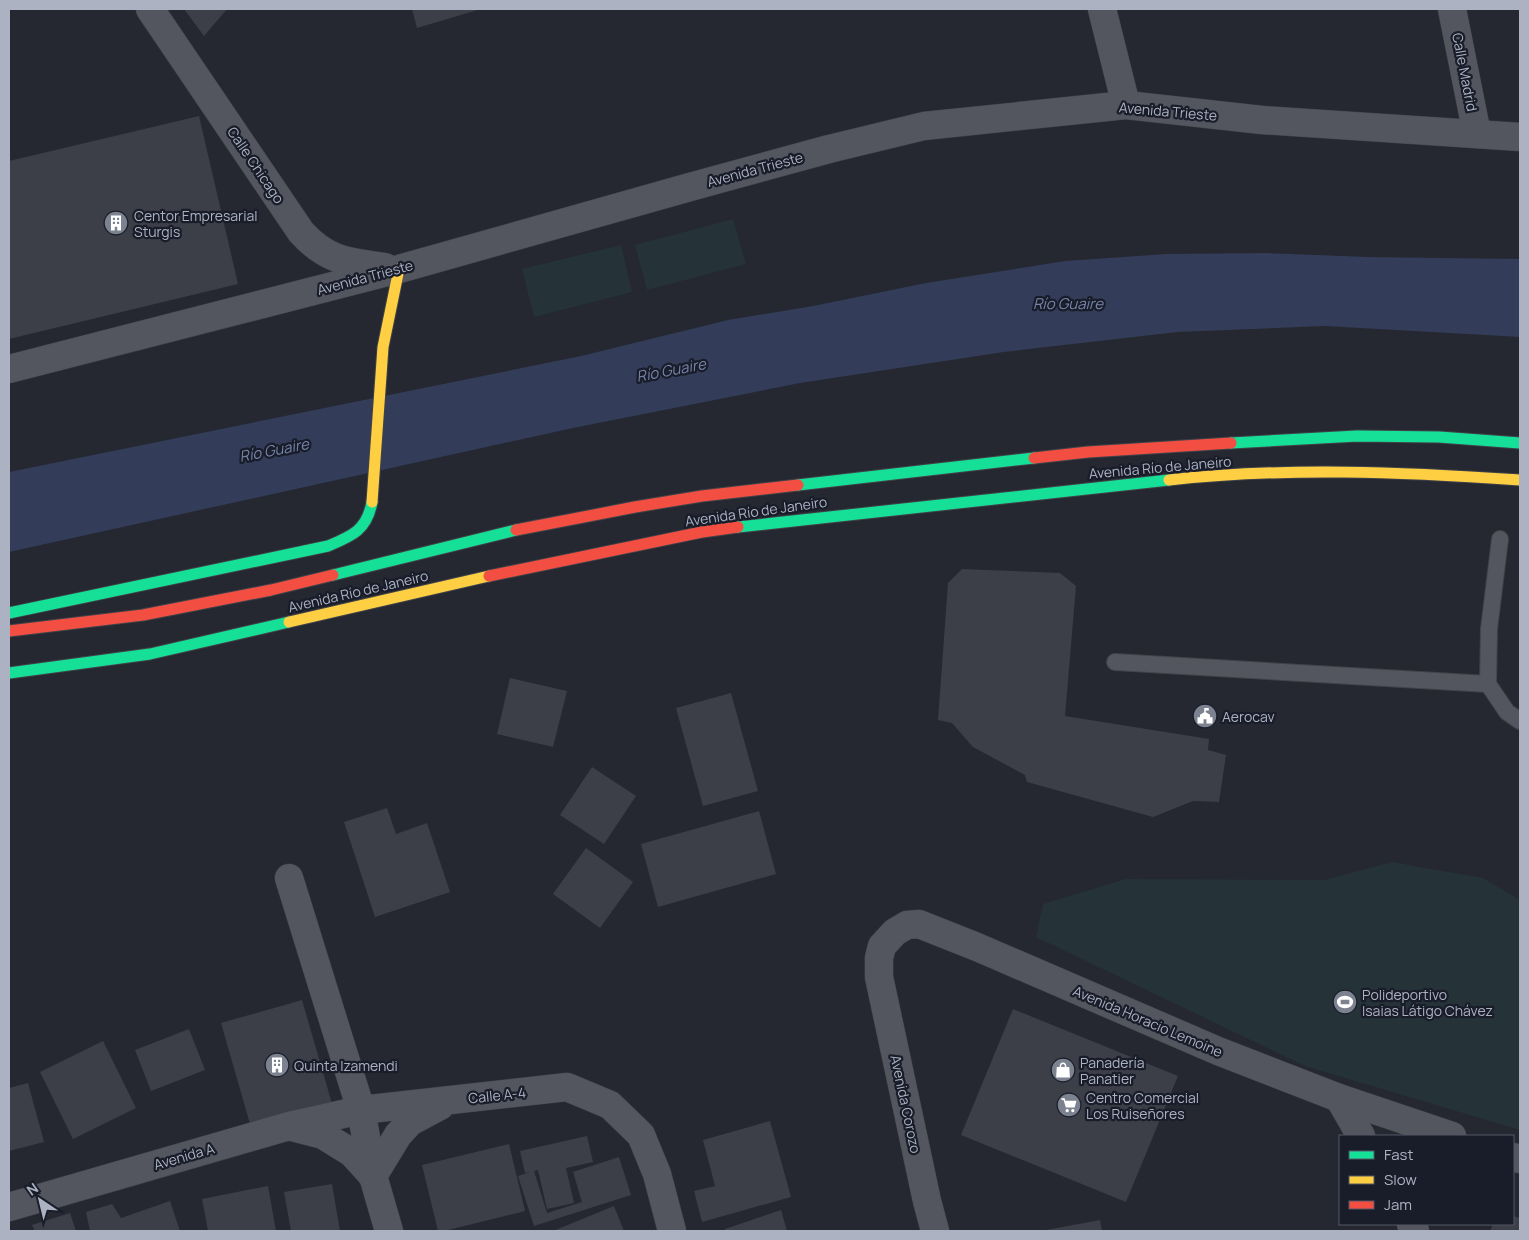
<svg xmlns="http://www.w3.org/2000/svg" width="1529" height="1240" font-family="Manrope,sans-serif">
<rect width="100%" height="100%" fill="#252830"/>
<g fill="#253238">
<polygon points="733,219 746,264 647,290 635,245"/>
<polygon points="621,245 632,292 534,317 522,269"/>
<polygon points="1392,862 1483,878 1520,900 1520,1130 1305,1066 1036,937 1043,904 1126,879 1324,880"/>
</g>
<polygon fill="#333c58" points="1265,253 1368,257 1520,259 1520,337 1325,326 1178,332 1004,352 800,383 573,428 9,552 9,472 581,356 728,320 813,306 926,283 1065,261 1166,254"/>
<g fill="#3c3f47">
<polygon points="184,9 227,9 204,36"/>
<polygon points="412,9 481,9 417,28"/>
<polygon points="199,116 238,284 9,339 9,161"/>
<polygon points="962,569 1060,573 1076,586 1065,716 1209,739 1208,750 1226,755 1219,802 1193,801 1153,817 1027,782 1025,775 973,747 952,723 938,720 948,583"/>
<polygon points="510,678 567,691 553,747 497,734"/>
<polygon points="731,693 758,791 703,806 676,708"/>
<polygon points="592,767 636,796 604,844 560,815"/>
<polygon points="387,808 396,834 427,823 450,892 375,917 344,822"/>
<polygon points="759,811 776,874 658,907 641,844"/>
<polygon points="586,848 633,882 600,928 553,894"/>
<polygon points="302,1000 333,1107 252,1131 221,1023"/>
<polygon points="1013,1009 1178,1076 1126,1202 961,1135"/>
<polygon points="189,1029 205,1070 151,1091 135,1050"/>
<polygon points="103,1041 136,1108 73,1139 40,1072"/>
<polygon points="28,1083 44,1142 9,1151 9,1088"/>
<polygon points="770,1121 791,1197 702,1222 694,1191 715,1186 703,1140"/>
<polygon points="587,1136 593,1162 566,1168 574,1203 547,1209 538,1170 534,1171 547,1213 582,1202 573,1172 619,1157 631,1195 534,1226 518,1176 530,1172 525,1173 520,1151"/>
<polygon points="509,1144 525,1211 444,1231 438,1231 422,1165"/>
<polygon points="332,1184 340,1231 291,1231 284,1192"/>
<polygon points="268,1186 276,1231 208,1231 202,1199"/>
<polygon points="170,1201 180,1231 90,1231 86,1212 112,1204 121,1218"/>
<polygon points="614,1206 624,1231 553,1231"/>
<polygon points="781,1210 787,1231 725,1231 725,1229"/>
<polygon points="70,1213 76,1231 35,1231 32,1225"/>
<polygon points="1513,1216 1520,1218 1520,1231 1490,1231 1493,1224 1513,1224"/>
<polygon points="1100,1220 1102,1231 1046,1231 1046,1230"/>
</g>
<g fill="none" stroke-linecap="round" stroke-linejoin="round">
<g stroke="#404349" stroke-width="18">
<g id="lane">
<polyline points="1500,539 1489,629 1488,684 1507,712 1520,721"/>
<polyline points="1115,662 1488,684"/>
</g>
</g>
<g stroke="#404349" stroke-width="29">
<g id="street">
<path d="M150 9 301 232C327 261 348 262 385 267"/>
<polyline points="1102,9 1126,105"/>
<polyline points="1452,9 1477,134"/>
<polyline points="9,369 399,269 690,187 829,149 924,126 1126,105 1262,120 1520,137"/>
<polyline points="289,878 361,1110 373,1176 389,1231"/>
<polyline points="1339,1098 1361,1136"/>
<polyline points="292,1127 323,1135 352,1153 373,1176 398,1135 410,1122 440,1106"/>
<polyline points="1513,1157 1520,1159"/>
<polyline points="9,1207 289,1126 361,1110 567,1087 610,1105 641,1135 657,1174 672,1231"/>
<polyline points="1411,1224 1415,1231"/>
<polyline points="935,1231 927,1201 879,977 879,958 882,946 895,932 907,925 919,924 977,947 1218,1051 1339,1098 1452,1136"/>
</g>
</g>
<g stroke="#404349" stroke-width="13">
<g id="fast">
<polyline points="1231,443 1357,436 1439,437 1520,443"/>
<polyline points="798,485 1034,458"/>
<polyline points="738,527 1169,480"/>
<polyline points="333,575 516,530"/>
<path d="M9 613 328 546C352 536 367 530 372 502"/>
<polyline points="9,673 150,654 289,622"/>
</g>
</g>
<g stroke="#404349" stroke-width="13">
<g id="slow">
<path d="M1169 480C1286 467 1403 472 1520 480"/>
<polyline points="372,502 383,347 399,269"/>
<polyline points="289,622 489,576"/>
</g>
</g>
<g stroke="#404349" stroke-width="13">
<g id="jam">
<polyline points="1034,458 1088,452 1231,443"/>
<polyline points="516,530 635,507 702,496 798,485"/>
<polyline points="489,576 702,532 738,527"/>
<polyline points="9,631 143,615 271,590 333,575"/>
</g>
</g>
<use href="#lane" stroke="#54565f" stroke-width="16"/>
<use href="#street" stroke="#54565f" stroke-width="28"/>
<use href="#fast" stroke="#16e098" stroke-width="11"/>
<use href="#slow" stroke="#ffcf43" stroke-width="11"/>
<use href="#jam" stroke="#f24e42" stroke-width="11"/>
</g>
<defs>
<g id="building-disc" transform="scale(1.25)"><circle r="9.5" fill="#7d8290" stroke="#191d2a"/><path d="M-4-6H4V6H1V3H-1V6H-4ZM-2.5-4.3h1.7v1.8h-1.7ZM.8-4.3h1.7v1.8H.8ZM-2.5-1h1.7V.8h-1.7ZM.8-1h1.7V.8H.8Z" fill="#fff"/></g>
<g id="civic-disc" transform="scale(1.25)"><circle r="9.5" fill="#7d8290" stroke="#191d2a"/><path d="M-.6-6.5H3V-4.5H.6V-3L4-1V1h2V6H-6V1h2V-1L-.6-3ZM-1.2 2.5V6h2.4V2.5Z" fill="#fff"/></g>
<g id="stadium-disc" transform="scale(1.25)"><circle r="9.5" fill="#7d8290" stroke="#191d2a"/><path d="M0-5a6.5 5 0 1 0 0 10a6.5 5 0 1 0 0-10ZM-3.5-1.8h7v3.6h-7Z" fill="#fff"/></g>
<g id="shop-disc" transform="scale(1.25)"><circle r="9.5" fill="#7d8290" stroke="#191d2a"/><path d="M-5-2.5h2.3a2.7 3.5 0 0 1 5.4 0H5L5.5 6h-11ZM-1.5-2.5h3a1.5 2.3 0 0 0-3 0Z" fill="#fff"/></g>
<g id="supermarket-disc" transform="scale(1.25)"><circle r="9.5" fill="#7d8290" stroke="#191d2a"/><path d="M-6-5.5h2.5l.6 2H6L4.5 2H-2.5L-4.4-4H-6ZM-1.5 3.2a1.3 1.3 0 1 0 .1 0ZM3 3.2a1.3 1.3 0 1 0 .1 0Z" fill="#fff"/></g>
</defs>
<g fill-rule="evenodd">
<use href="#building-disc" x="116" y="223"/>
<use href="#civic-disc" x="1205" y="716"/>
<use href="#stadium-disc" x="1345" y="1002"/>
<use href="#building-disc" x="277" y="1065"/>
<use href="#shop-disc" x="1063" y="1070"/>
<use href="#supermarket-disc" x="1069" y="1105"/>
</g>
<g text-anchor="middle" dominant-baseline="central" stroke-width="4.5" stroke-linejoin="round" paint-order="stroke">
<g font-size="14" fill="#adb2c3" stroke="#191d2a">
<text transform="translate(1465 72) rotate(79)">Calle Madrid</text>
<text transform="translate(1168 111) rotate(5)">Avenida Trieste</text>
<text transform="translate(256 165) rotate(56)">Calle Chicago</text>
<text transform="translate(755 169) rotate(-15)">Avenida Trieste</text>
<text transform="translate(365 277) rotate(-15)">Avenida Trieste</text>
<text transform="translate(1160 467) rotate(-5)">Avenida Río de Janeiro</text>
<text transform="translate(756 511) rotate(-8)">Avenida Río de Janeiro</text>
<text transform="translate(358 591) rotate(-13)">Avenida Río de Janeiro</text>
<text transform="translate(1148 1021) rotate(23)">Avenida Horacio Lemoine</text>
<text transform="translate(497 1095) rotate(-6)">Calle A-4</text>
<text transform="translate(906 1104) rotate(78)">Avenida Corozo</text>
<text transform="translate(184 1156) rotate(-16)">Avenida A</text>
</g>
<g font-size="14" fill="#adb2c3" stroke="#191d2a" text-anchor="start">
<text x="134" y="215">Centor Empresarial<tspan x="134" dy="16">Sturgis</tspan></text>
<text x="1222" y="716">Aerocav</text>
<text x="1362" y="994">Polideportivo<tspan x="1362" dy="16">Isaias Látigo Chávez</tspan></text>
<text x="1080" y="1062">Panadería<tspan x="1080" dy="16">Panatier</tspan></text>
<text x="294" y="1065">Quinta Izamendi</text>
<text x="1086" y="1097">Centro Comercial<tspan x="1086" dy="16">Los Ruiseñores</tspan></text>
</g>
<g font-size="15" font-style="italic" fill="#7684aa" stroke="#191d2a">
<text x="1068" y="303">Río Guaire</text>
<text transform="translate(671 370) rotate(-11)">Río Guaire</text>
<text transform="translate(274 450) rotate(-11)">Río Guaire</text>
</g>
</g>
<rect width="1529" height="1240" fill="none" stroke="#adb2c3" stroke-width="20"/>
<rect x="1339" y="1135" width="175" height="90" fill="#191d2a" stroke="#545967"/>
<rect x="1349" y="1151" width="25" height="8" fill="#16e098" stroke="#545967"/>
<text x="1384" y="1160" font-size="15" fill="#adb2c3">Fast</text>
<rect x="1349" y="1176" width="25" height="8" fill="#ffcf43" stroke="#545967"/>
<text x="1384" y="1185" font-size="15" fill="#adb2c3">Slow</text>
<rect x="1349" y="1201" width="25" height="8" fill="#f24e42" stroke="#545967"/>
<text x="1384" y="1210" font-size="15" fill="#adb2c3">Jam</text>
<g transform="translate(40 1200) rotate(325)" stroke="#191d2a" stroke-width="4" paint-order="stroke">
<path d="M0-4L9 19L0 12L-9 19Z" fill="#adb2c3"/>
<text y="-8" font-size="14" font-weight="bold" text-anchor="middle" fill="#adb2c3">N</text>
</g>
</svg>
